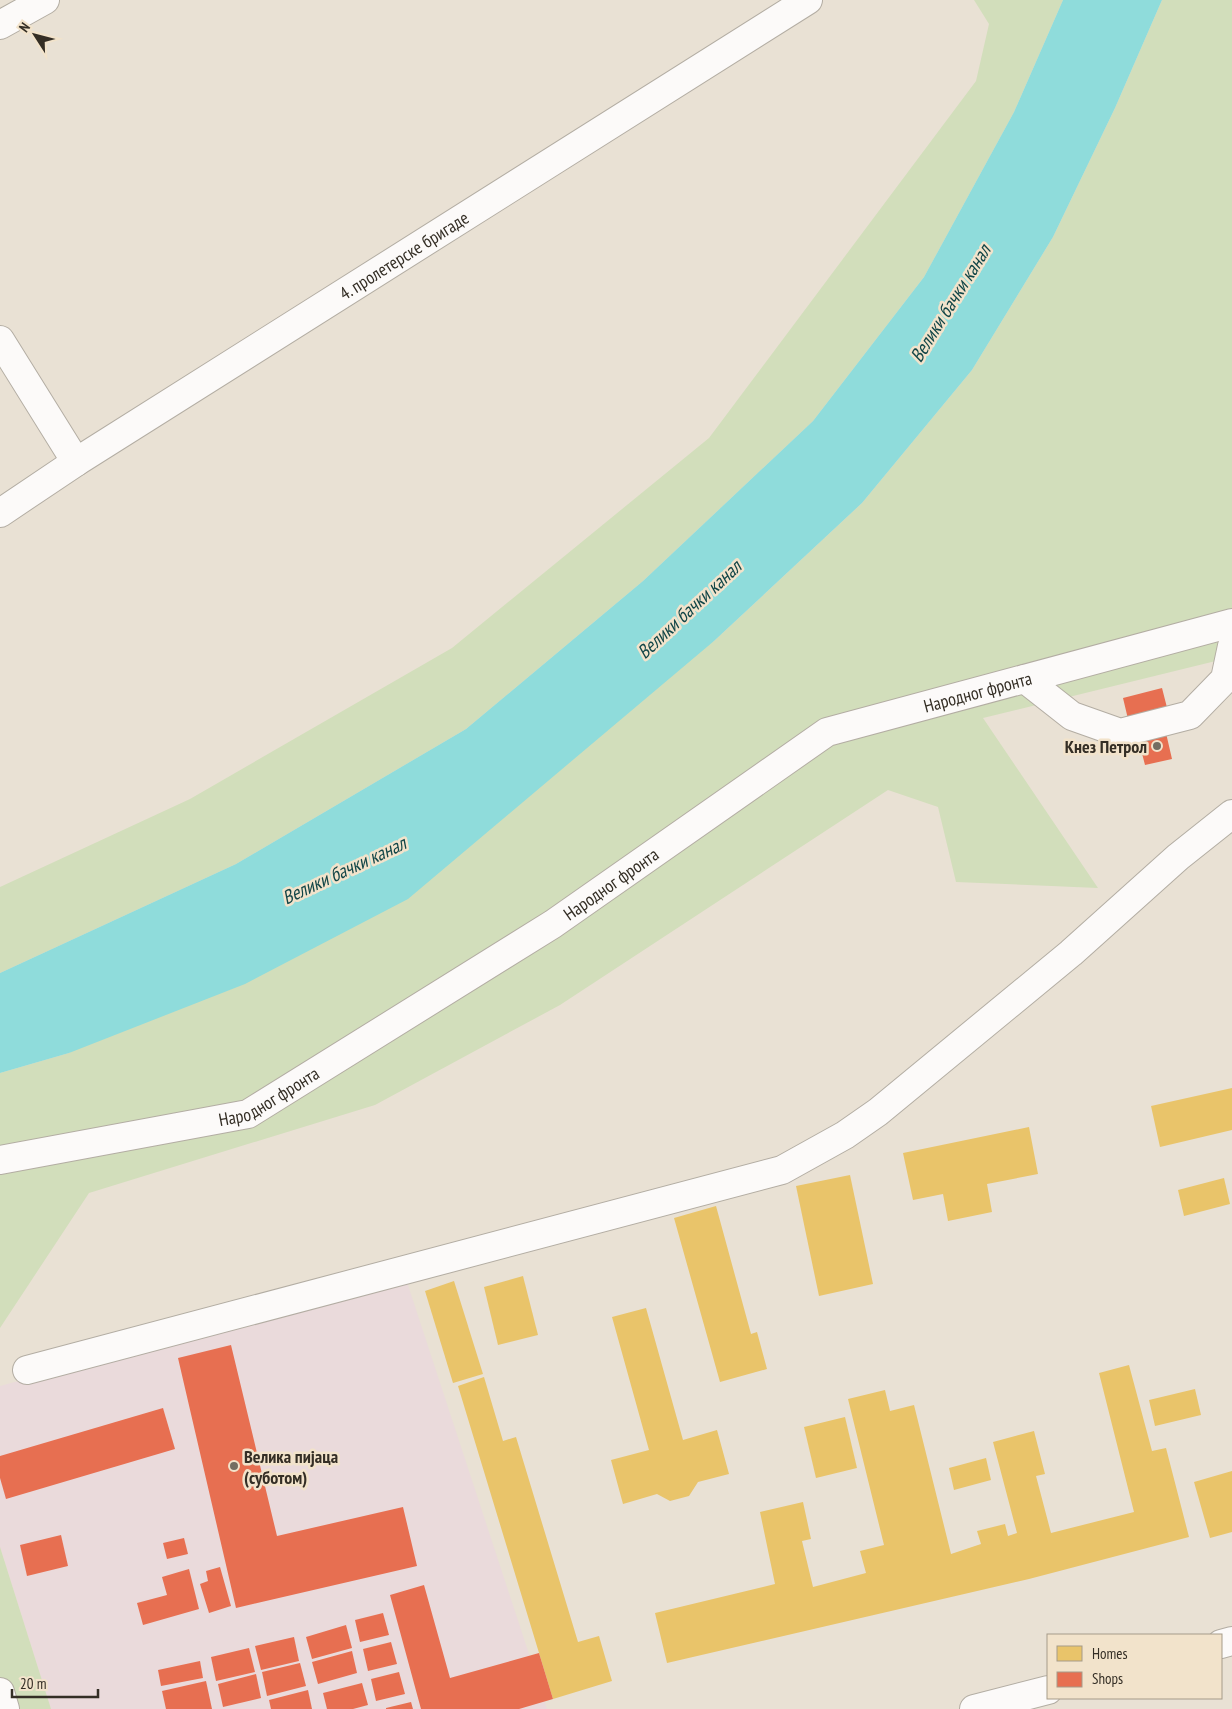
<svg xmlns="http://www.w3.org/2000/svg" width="1232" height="1709" font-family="'PT Sans Narrow',sans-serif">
<rect width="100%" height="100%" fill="#e9e1d4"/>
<polygon fill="#eadadb" points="405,1276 547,1709 51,1709 0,1547 0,1386"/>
<g fill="#d2debb">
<polygon points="974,0 1063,0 1014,112 924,277 813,421 643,581 466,729 236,864 0,973 0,887 190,799 452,648 709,438 976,81 989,24"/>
<polygon points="1162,0 1232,0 1232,657 983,718 1098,888 956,882 938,807 888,790 560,1005 375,1105 89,1193 0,1328 0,1073 69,1053 714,641 862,503 972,370 1053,237 1115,108"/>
<polygon points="0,1547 51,1709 0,1709"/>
</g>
<polygon fill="#8fdcdb" points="1063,0 1162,0 1115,108 1053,237 972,370 862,503 714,641 408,899 245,984 69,1053 0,1073 0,973 236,864 466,729 643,581 813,421 924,277 1014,112"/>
<g fill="#e9c46a">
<polygon points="1232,1088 1232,1130 1160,1147 1151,1106"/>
<polygon points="1029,1127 1038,1174 987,1184 992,1212 948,1221 943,1194 913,1200 903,1153"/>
<polygon points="850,1175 873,1284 819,1296 796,1186"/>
<polygon points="1224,1178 1230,1204 1184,1216 1178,1190"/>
<polygon points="716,1206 751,1334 757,1332 767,1369 720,1382 674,1218"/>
<polygon points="523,1276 538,1335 498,1345 484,1287"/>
<polygon points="454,1281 483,1374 453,1383 425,1291"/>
<polygon points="646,1308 683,1440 717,1430 729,1474 698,1482 689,1496 670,1501 657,1494 623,1504 611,1460 649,1450 612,1317"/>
<polygon points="1129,1365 1152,1451 1166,1448 1189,1537 1029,1579 667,1663 655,1613 775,1584 760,1512 803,1502 811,1539 802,1541 813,1587 866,1573 860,1551 884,1545 848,1399 885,1390 890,1411 914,1405 951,1554 981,1544 977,1531 1005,1524 1008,1536 1017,1533 993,1442 1034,1431 1045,1474 1036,1476 1051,1533 1134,1512 1099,1373"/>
<polygon points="484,1377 503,1441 516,1437 578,1642 599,1636 612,1681 553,1699 458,1386"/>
<polygon points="1195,1389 1201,1415 1155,1426 1149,1400"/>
<polygon points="845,1417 857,1468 816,1478 804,1427"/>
<polygon points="986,1458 991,1480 954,1490 949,1468"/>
<polygon points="1232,1471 1232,1532 1210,1538 1194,1482"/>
</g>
<g fill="#e76f51">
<polygon points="1162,688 1173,731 1166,733 1172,759 1145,765 1138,738 1133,740 1123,698"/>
<polygon points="231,1345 277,1536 403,1507 417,1566 236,1608 178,1358"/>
<polygon points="163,1408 175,1449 6,1499 0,1478 0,1456"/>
<polygon points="61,1535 68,1566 27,1576 20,1545"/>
<polygon points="184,1538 188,1554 167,1559 163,1543"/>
<polygon points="220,1567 231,1606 209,1613 200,1584 208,1581 206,1571"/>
<polygon points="189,1569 199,1609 143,1625 137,1603 167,1595 162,1577"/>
<polygon points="424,1585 450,1678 539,1653 553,1699 519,1709 421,1709 390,1595"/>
<polygon points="383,1613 389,1635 360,1642 355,1620"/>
<polygon points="346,1625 352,1648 312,1659 306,1637"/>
<polygon points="294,1637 299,1661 261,1670 255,1646"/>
<polygon points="391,1642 397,1664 368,1671 363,1649"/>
<polygon points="249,1648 255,1672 216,1681 211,1657"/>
<polygon points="352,1651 357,1673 318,1684 312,1662"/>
<polygon points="200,1661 203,1678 161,1686 158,1670"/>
<polygon points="300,1663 306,1686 267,1696 262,1672"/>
<polygon points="399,1672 405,1694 376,1701 371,1679"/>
<polygon points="256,1674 261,1698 223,1707 218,1684"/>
<polygon points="206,1681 212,1709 166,1709 162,1691"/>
<polygon points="362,1683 368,1705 353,1709 327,1709 323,1693"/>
<polygon points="308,1690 312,1709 271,1709 269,1700"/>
<polygon points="411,1702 413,1709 386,1709 386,1708"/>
</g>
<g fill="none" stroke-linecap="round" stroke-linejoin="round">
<g stroke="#b3ada3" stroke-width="30">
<g id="minor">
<polyline points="0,25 45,0"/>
<polyline points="0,340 76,462"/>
<path id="s1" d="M0 513 76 462 808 0"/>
<polyline points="1025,679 1072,716 1120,733 1190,715 1225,679 1232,646"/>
<path id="s2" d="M0 1160 248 1114 553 924 827 732 1232 623"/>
<polyline points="27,1370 782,1170 845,1135 878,1112 1071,953 1178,857 1232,814"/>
<polyline points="1221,1644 1232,1641"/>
<polyline points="0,1692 5,1709"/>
<polyline points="974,1709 1048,1690"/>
</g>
</g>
<use href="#minor" stroke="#fcfaf9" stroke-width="28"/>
</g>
<g fill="#736d62" stroke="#f2e3cb" stroke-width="2">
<circle cx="1157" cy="746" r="5"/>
<circle cx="234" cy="1466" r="5"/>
</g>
<g text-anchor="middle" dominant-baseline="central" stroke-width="5" stroke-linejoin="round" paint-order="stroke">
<g font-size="18" fill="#342e25" stroke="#f2e3cb">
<text stroke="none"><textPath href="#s1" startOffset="479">4. пролетерске бригаде</textPath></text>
<text stroke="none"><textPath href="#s2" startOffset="1102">Народног фронта</textPath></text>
<text stroke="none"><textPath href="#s2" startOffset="682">Народног фронта</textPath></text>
<text stroke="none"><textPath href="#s2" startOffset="278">Народног фронта</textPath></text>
</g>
<g font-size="18" font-weight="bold" fill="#342e25" stroke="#f2e3cb" text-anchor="end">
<text x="1147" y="746">Кнез Петрол</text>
<text x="244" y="1456" text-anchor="start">Велика пијаца<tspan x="244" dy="21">(суботом)</tspan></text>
</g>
<g font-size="19" font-style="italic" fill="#114547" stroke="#f2e3cb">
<text transform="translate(950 303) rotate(-58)">Велики бачки канал</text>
<text transform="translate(689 609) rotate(-43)">Велики бачки канал</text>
<text transform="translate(344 870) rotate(-25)">Велики бачки канал</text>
</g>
</g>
<rect x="1047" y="1634" width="175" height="65" fill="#f2e3cb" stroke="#a69b89"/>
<rect x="1057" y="1646" width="25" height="15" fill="#e9c46a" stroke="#a69b89"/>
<text x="1092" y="1659" font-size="15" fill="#342e25">Homes</text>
<rect x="1057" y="1672" width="25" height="15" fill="#e76f51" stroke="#a69b89"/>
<text x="1092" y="1684" font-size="15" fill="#342e25">Shops</text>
<g transform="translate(35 35) rotate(306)" stroke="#f2e3cb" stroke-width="4" paint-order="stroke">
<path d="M0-4L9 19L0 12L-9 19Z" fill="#342e25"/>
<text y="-8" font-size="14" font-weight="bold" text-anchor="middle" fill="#342e25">N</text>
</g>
<path d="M12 1689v8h86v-8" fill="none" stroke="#342e25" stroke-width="2.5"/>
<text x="20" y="1689" font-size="15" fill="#342e25" stroke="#f2e3cb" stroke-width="4" paint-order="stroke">20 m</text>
</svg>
